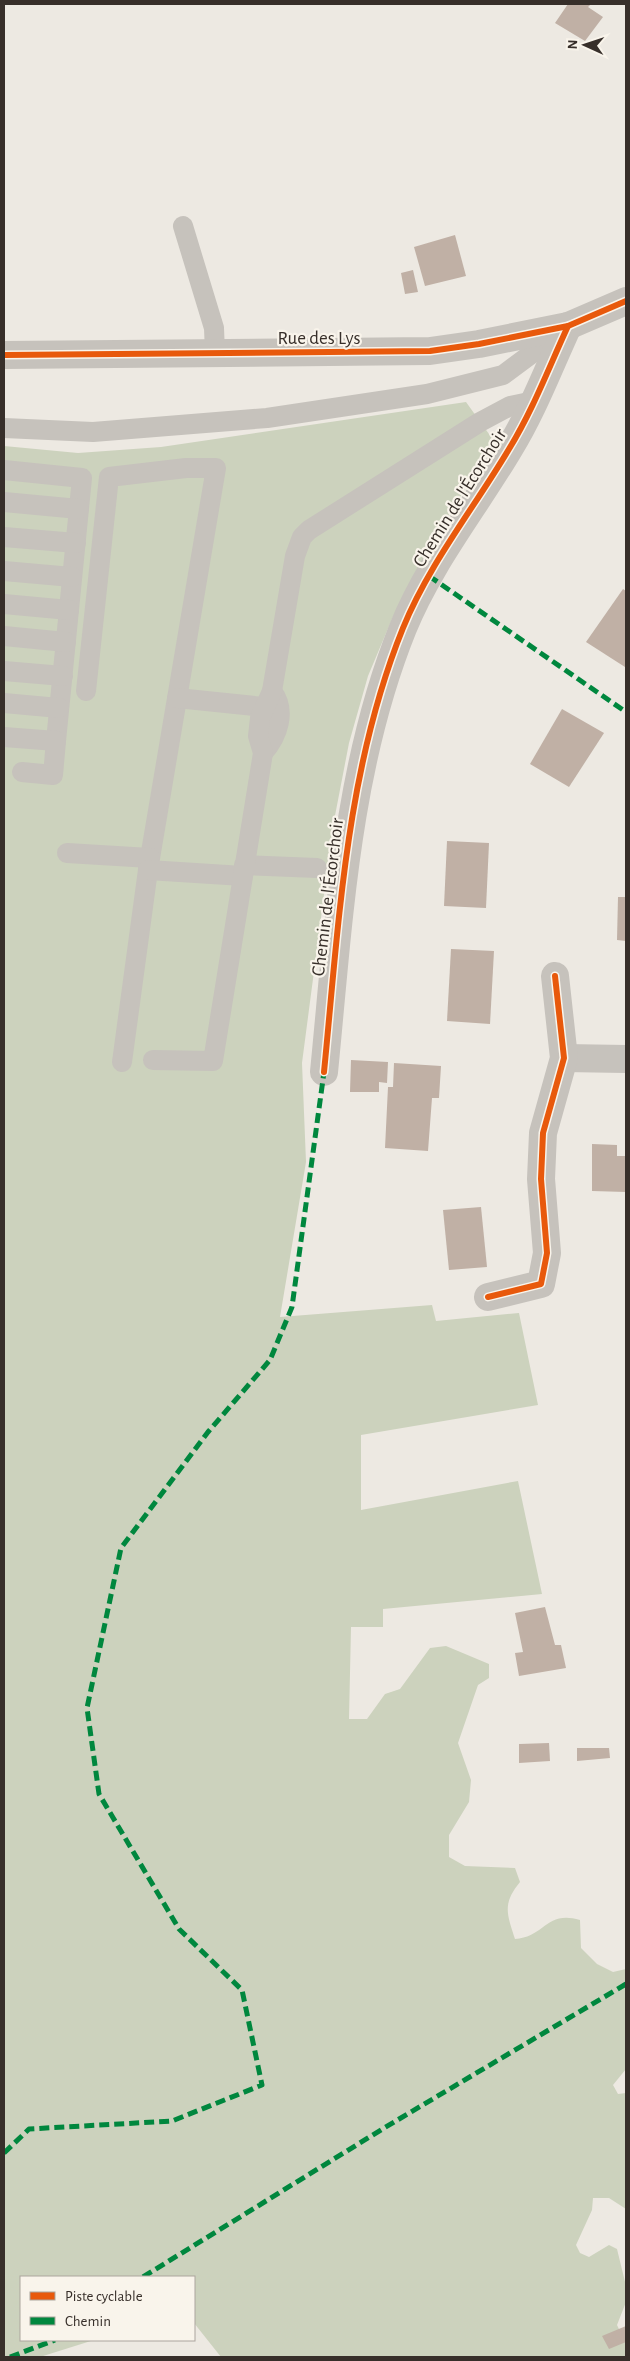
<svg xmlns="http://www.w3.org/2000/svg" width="630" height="2361" font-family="'Alegreya Sans',sans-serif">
<rect width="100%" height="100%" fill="#ede9e2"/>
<path fill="#ccd2bd" d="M466 402 494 441 428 550 392 619 368 676 349 743 333 826 302 1063 306 1162 280 1317 432 1305 436 1321 519 1313 538 1405 361 1435V1510L518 1481 542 1594 383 1609V1627H351L349 1719H367L385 1694 400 1689 430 1648 446 1646 489 1664V1678L478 1685 458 1743 471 1780 469 1802 449 1835V1857L465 1866 515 1868 520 1882C502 1904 507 1914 515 1939 545 1937 546 1910 580 1920L581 1948 597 1964 613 1972 626 1969V2069L613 2085 618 2094 626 2093V2209L609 2198H593L592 2210 576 2245 580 2253 589 2257 609 2245 617 2249 626 2286V2302L617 2325 620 2331 626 2333V2357H221L194 2323V2277H21V2340H94L40 2357H4V446L78 453 161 447Z"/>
<g fill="#c0b0a5">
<polygon points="568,4 591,4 588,7 603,17 585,41 555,23"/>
<polygon points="455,235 466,276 425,286 414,247"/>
<polygon points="413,270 418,292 405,294 401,273"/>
<polygon points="623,589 626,591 625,667 586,642"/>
<polygon points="562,709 604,733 569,787 530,764"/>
<polygon points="447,841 489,843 486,908 444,906"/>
<polygon points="618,897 626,897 626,941 617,940"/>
<polygon points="451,949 494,951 490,1024 447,1021"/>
<polygon points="351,1060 388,1062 387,1083 379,1082 379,1092 350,1092"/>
<polygon points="394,1063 441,1066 439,1098 432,1098 428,1151 385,1148 388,1087 393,1087"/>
<polygon points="592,1144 617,1145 617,1156 626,1156 626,1192 592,1191"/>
<polygon points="481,1207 487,1267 449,1270 443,1210"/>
<polygon points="545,1607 555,1645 561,1645 566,1668 519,1676 515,1653 523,1652 515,1613"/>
<polygon points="549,1743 550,1761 519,1763 519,1744"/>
<polygon points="577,1748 609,1748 610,1758 577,1761"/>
<polygon points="626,2326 626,2342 609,2349 602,2336"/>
</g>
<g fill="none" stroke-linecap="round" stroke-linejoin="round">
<g stroke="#c6c2bc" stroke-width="20">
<polyline points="183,226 214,328 215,353"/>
<polyline points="4,428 93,432 267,418 427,394 503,375 565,329"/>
<polyline points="4,470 82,478 56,741"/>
<polyline points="4,502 79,509"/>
<polyline points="4,537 76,543"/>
<polyline points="4,571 72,577"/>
<polyline points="4,604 69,610"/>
<polyline points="4,636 66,642"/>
<polyline points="4,671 63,676"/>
<polyline points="86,691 109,477 186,468 216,468 148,870 122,1062"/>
<polyline points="177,698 264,707"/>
<polyline points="4,703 59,708"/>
<polyline points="4,737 56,741 53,775 22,772"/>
<path d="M263 753C278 736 287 711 272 691"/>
<polyline points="67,853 150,858"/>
<polyline points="244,865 317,868"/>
<polyline points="148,870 243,876"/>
<polyline points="153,1060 213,1061 263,753 258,736 260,718 272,691 295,556 302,537 309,530 480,422 510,406 534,401"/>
</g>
<g stroke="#c6c2bc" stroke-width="28">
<polyline points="4,355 430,351 479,344 568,326 626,301"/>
<polyline points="564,1058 626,1059"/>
<path d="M324 1072C339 921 346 769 403 628 429 564 474 508 509 449 533 410 549 367 568 326"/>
<polyline points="488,1297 541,1284 547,1253 541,1179 543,1133 564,1058 555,976"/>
</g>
<g stroke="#00873e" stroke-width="5" stroke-dasharray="10 5" stroke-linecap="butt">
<polyline points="429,576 626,712"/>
<polyline points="4,2153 29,2129 172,2121 262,2085 242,1990 179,1929 99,1794 87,1708 121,1548 208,1432 270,1360 292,1307 324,1072"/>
<polyline points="143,2277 384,2128 626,1984"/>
<polyline points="10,2357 55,2340"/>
</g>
<g stroke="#f9f4eb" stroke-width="9">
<g id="cycleway">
<polyline points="4,355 430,351 479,344 568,326 626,301"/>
<path d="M324 1072C339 921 346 769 403 628 429 564 474 508 509 449 533 410 549 367 568 326"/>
<polyline points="488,1297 541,1284 547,1253 541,1179 543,1133 564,1058 555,976"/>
</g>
</g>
<use href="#cycleway" stroke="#e8590c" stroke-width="6"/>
</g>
<g text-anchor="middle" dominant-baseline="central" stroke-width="4.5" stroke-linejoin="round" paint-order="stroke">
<g font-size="19" fill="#372f2a" stroke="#f9f4eb">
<text x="319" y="338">Rue des Lys</text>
<text transform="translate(460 498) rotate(-58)">Chemin de l'Écorchoir</text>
<text transform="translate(328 897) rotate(-83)">Chemin de l'Écorchoir</text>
</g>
</g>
<rect width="630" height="2361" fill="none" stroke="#372f2a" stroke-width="10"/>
<rect x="20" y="2276" width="175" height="65" fill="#f9f4eb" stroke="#aba59e"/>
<rect x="30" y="2292" width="25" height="8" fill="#e8590c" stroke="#aba59e"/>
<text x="65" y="2301" font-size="15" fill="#372f2a">Piste cyclable</text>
<rect x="30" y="2317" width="25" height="8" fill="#00873e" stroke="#aba59e"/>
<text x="65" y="2326" font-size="15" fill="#372f2a">Chemin</text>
<g transform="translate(585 45) rotate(273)" stroke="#f9f4eb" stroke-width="4" paint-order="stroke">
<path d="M0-4L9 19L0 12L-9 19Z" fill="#372f2a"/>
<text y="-8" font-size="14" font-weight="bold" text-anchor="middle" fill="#372f2a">N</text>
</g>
</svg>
